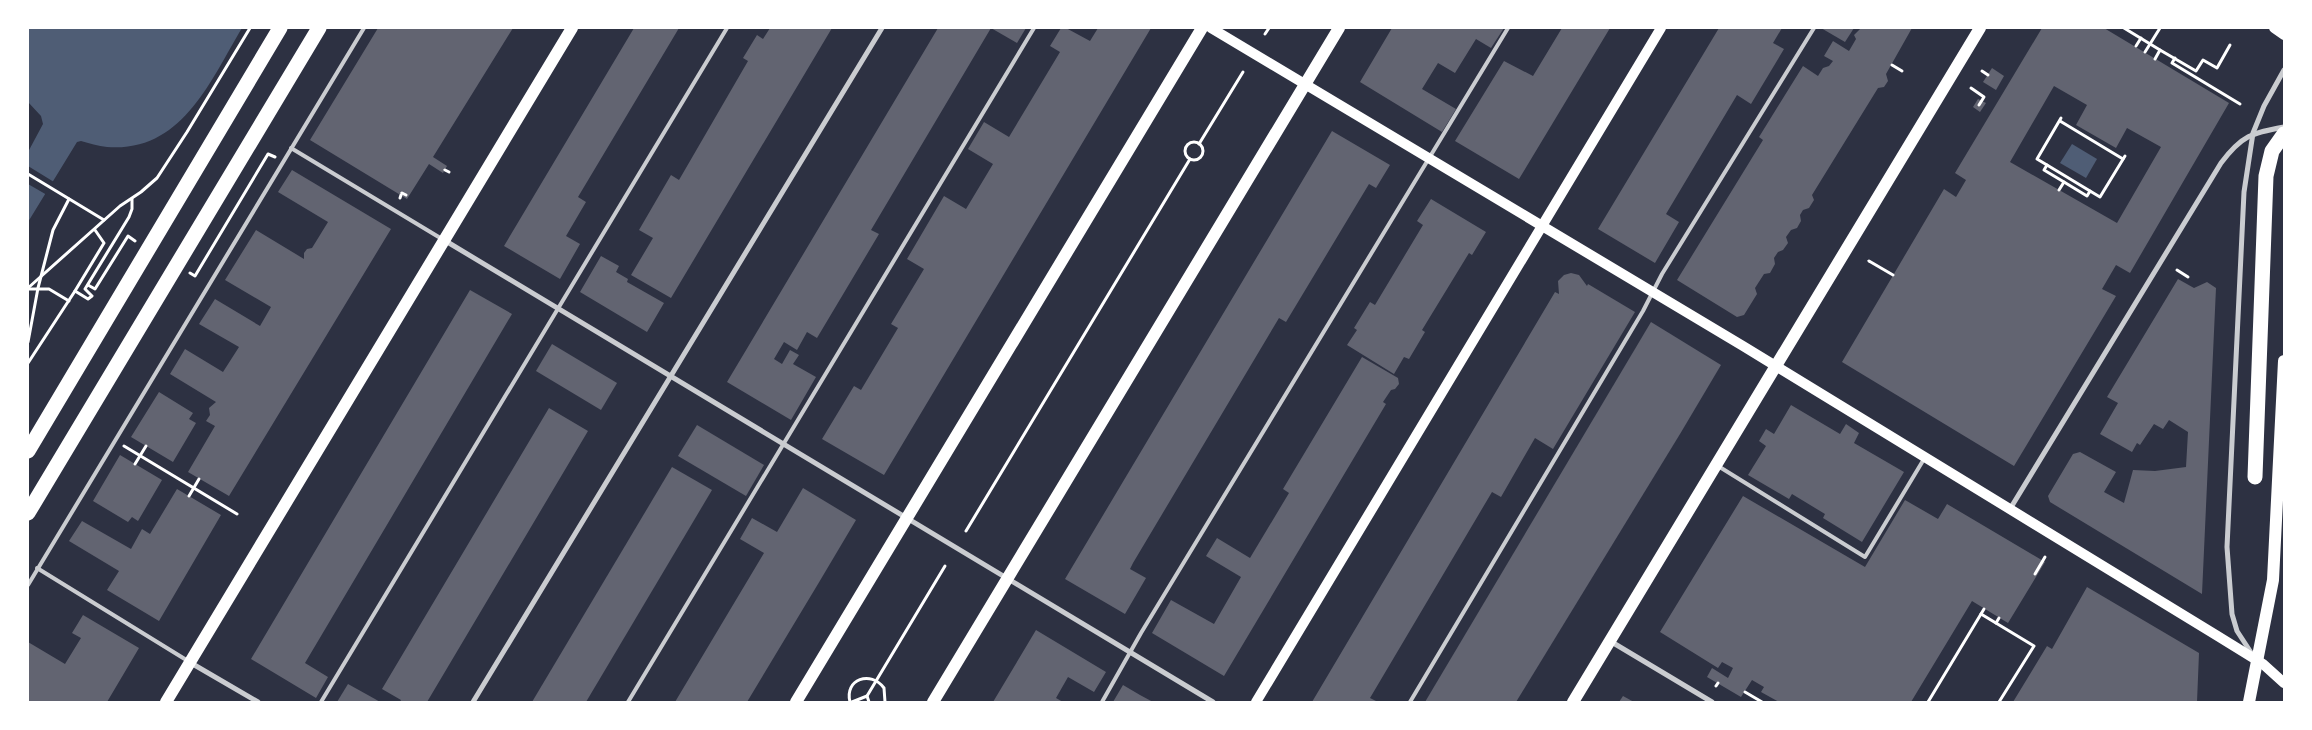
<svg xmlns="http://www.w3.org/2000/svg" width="2312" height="730" font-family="'Space Grotesk',sans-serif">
<rect width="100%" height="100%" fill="#2d3142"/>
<g fill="#4f5d75">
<path d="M28 28H242C210 81 182 153 107 147 98 146 89 143 81 141L77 142 28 222V152L43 124 41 116 28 102Z"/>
<polygon points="2072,144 2097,159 2086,178 2060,163"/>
</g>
<polygon fill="#2d3142" points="28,166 54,182 47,195 28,184"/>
<g fill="#626471" fill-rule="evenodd">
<polygon points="378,28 513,28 433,157 447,166 443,173 429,164 407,199 310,140"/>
<polygon points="634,28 679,28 578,197 586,202 566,236 580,244 560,279 504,246"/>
<polygon points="770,28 832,28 671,298 631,275 653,238 639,230 671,175 679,180 748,61 743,58 757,35 763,39"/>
<polygon points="938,28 991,28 871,230 879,234 817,338 807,332 797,350 784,342 774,359 782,364 790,350 799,355 793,364 816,377 791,420 727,382"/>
<polygon points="991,28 1026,28 1017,43"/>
<polygon points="1061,28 1066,28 1090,41 1098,28 1151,28 884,475 822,439 854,386 861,390 898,328 891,324 924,269 907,259 944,196 966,209 993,164 968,149 984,122 1009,137 1060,52 1050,46"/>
<polygon points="1392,28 1504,28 1491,48 1476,39 1455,73 1438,63 1422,89 1456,109 1442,132 1360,82"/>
<polygon points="1562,28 1610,28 1519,179 1455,141 1504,61 1533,76"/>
<polygon points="1719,28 1782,28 1773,43 1784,49 1751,104 1737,95 1666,214 1679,222 1655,263 1598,229"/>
<polygon points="1821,28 1854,28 1845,42"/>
<polygon points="1861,28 1912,28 1886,74 1888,81 1884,87 1878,88 1812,195 1814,200 1809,208 1803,210 1800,215 1801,221 1797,228 1791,230 1786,237 1788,243 1783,250 1778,252 1774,258 1775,264 1770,273 1764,274 1755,288 1757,294 1744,315 1737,317 1677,280 1763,140 1759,137 1803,66 1818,76 1823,68 1829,66 1833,61 1824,56 1833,41 1849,51 1856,39 1854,35"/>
<path d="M2042 28H2104L2229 103 2130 273 2116 265 2102 289 2116 296 2014 466 1842 362 1944 189 1956 197 1966 180 1955 173ZM2054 86 2087 105 2076 125 2116 148 2127 128 2161 147 2117 223 2010 162Z"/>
<polygon points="1992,68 2004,76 1996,90 1983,82"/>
<polygon points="1978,99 1986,103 1980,112 1973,107"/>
<polygon points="1332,131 1390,165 1376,188 1369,184 1286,322 1279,318 1133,563 1130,569 1146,578 1125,614 1065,579"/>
<polygon points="292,170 391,229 229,496 188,472 215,426 206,421 210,415 209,408 216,402 170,374 185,349 223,372 239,347 199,324 215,299 260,326 271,307 225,280 256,230 304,259 304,253 307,249 312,248 328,222 278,192"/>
<polygon points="1431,199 1486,232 1472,255 1469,253 1422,330 1425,332 1409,359 1404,357 1394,374 1347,345 1357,330 1354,328 1370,302 1375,305 1423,225 1417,221"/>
<polygon points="601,256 619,266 616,272 628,279 627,282 664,303 647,332 580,292"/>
<polygon points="1571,273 1579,275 1587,286 1588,284 1635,312 1553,449 1535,438 1501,497 1492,492 1370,698 1378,702 1312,702 1555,292 1559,294 1558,281 1564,275"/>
<polygon points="2178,279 2194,288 2207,282 2216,288 2202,594 2050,502 2048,496 2073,454 2080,452 2116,472 2104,492 2124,503 2133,470 2155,471 2186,467 2188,432 2169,420 2163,429 2154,424 2140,445 2137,443 2132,452 2100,434 2118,403 2107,397"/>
<polygon points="470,290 512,314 305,663 328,677 316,698 251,659"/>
<polygon points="1651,322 1721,365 1680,434 1516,702 1425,702"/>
<polygon points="552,344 617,383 601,410 536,371"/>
<polygon points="1362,357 1398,378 1399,384 1395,389 1391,390 1383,402 1386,404 1224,676 1152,633 1171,600 1214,624 1241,577 1206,556 1217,538 1250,558 1289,493 1283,489"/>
<polygon points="159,392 193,413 189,419 196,423 173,462 131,437"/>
<polygon points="1791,405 1840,434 1846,424 1859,433 1854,443 1904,472 1862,542 1823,518 1825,514 1792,494 1789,499 1748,475 1766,446 1759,441 1766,429 1774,434"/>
<polygon points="549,408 588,431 427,702 400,702 401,700 382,689"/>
<polygon points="697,425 764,465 746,496 678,456"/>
<polygon points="120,455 162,480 138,521 132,517 128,522 93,501"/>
<polygon points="672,467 712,490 586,702 532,702"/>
<polygon points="803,488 856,520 818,584 747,702 675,702 764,553 740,539 752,518 777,532"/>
<polygon points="177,489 221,515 159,621 107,590 119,571 69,541 82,521 131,549 142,529 150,534"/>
<polygon points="1743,496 1865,567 1905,500 1938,519 1947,504 2045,562 2008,623 1972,601 1911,702 1779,702 1761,692 1764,687 1752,680 1741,697 1707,677 1712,668 1728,678 1733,668 1722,662 1718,668 1660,632"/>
<polygon points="2087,587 2199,653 2197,702 2013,702 2047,646 2052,649"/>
<polygon points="83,615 139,648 107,702 28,702 28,642 65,664 81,638 72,633"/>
<polygon points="1036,630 1106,672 1094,692 1068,677 1056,698 1063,702 993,702"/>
<polygon points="348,684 375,699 380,702 337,702"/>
<polygon points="1123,685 1140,695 1153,702 1113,702"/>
<polygon points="1623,696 1634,702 1619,702"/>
</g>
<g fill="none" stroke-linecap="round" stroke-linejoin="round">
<g stroke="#fff" stroke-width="3">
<polyline points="2124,28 2160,50"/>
<polyline points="1265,34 1269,28"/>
<polyline points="2136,46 2141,38"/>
<polyline points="2145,52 2160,28"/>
<polyline points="2175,58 2172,63 2240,104"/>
<polyline points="2155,59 2160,50 2196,71 2203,60 2217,68 2230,45"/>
<polyline points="1892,65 1902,71"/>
<polyline points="1982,71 1988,75"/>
<polyline points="1971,88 1984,97 1979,105"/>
<polyline points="2060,121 2123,159"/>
<circle cx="1194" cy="151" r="9"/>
<polyline points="1199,144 1243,72"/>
<polyline points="2047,165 2090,191"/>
<polyline points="445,170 449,172"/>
<polyline points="28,174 104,220"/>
<polyline points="2064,182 2087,196 2090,191 2100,197 2125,156"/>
<polyline points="2059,190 2064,182 2044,170 2047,165 2037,159 2061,118"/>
<polyline points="402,193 406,195"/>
<polyline points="400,198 401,195"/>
<polyline points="95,230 104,243 75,291 88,299 92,296 85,289 129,217 132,209 132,199"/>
<polyline points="1869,261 1893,275"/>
<polyline points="2177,270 2188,277"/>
<polyline points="190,273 195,276 268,154 275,157"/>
<polyline points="88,285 95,289 128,236 135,241"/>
<polyline points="28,288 120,206 141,192 157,178 187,132 250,28"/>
<polyline points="28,289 49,289 69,301"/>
<polyline points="28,342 38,288 53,230 69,199"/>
<polyline points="28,363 75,291"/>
<polyline points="124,446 237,514"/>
<polyline points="135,464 146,446"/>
<polyline points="189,496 199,479"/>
<polyline points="966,531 1190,159"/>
<polyline points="2035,574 2045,557"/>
<polyline points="1981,614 2034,646 1999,702"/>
<polyline points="1996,623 1999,618"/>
<polyline points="1716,686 1718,683"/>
<polyline points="1745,692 1762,702"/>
<polyline points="867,696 869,702"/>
<path d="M850 702C844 679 871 670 884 688L885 702"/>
<polyline points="852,702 867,696 945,566"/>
<polyline points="1928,702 1984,609"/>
</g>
<g stroke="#caccd0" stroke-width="4">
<polyline points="291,148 442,239"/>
<polyline points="1718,466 1865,557 1924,459"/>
<polyline points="37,568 188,661"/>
<polyline points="28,585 364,28"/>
<polyline points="321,702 727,28"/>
<polyline points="628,702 1034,28"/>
<polyline points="1102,702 1141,633 1508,28"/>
<polyline points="1410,702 1643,311 1662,274 1814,28"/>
</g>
<g stroke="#caccd0" stroke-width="5">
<polyline points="444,240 1213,702"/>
<path d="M2010 509 2221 163C2242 135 2252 133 2284 127"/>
<polyline points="1610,641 1712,702"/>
<polyline points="2252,654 2237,631 2232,614 2227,547 2244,192 2253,133 2264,106 2284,70"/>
<polyline points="191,663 258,702"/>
<polyline points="473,702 882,28"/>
</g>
<g stroke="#fff" stroke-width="10">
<polyline points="1211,28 1743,346 2216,635 2263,664 2284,683"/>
<polyline points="2274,28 2284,35"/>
<polyline points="1256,702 1661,28"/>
</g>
<g stroke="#fff" stroke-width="12">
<polyline points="166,702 572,28"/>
<polyline points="796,702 1202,28"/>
<polyline points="933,702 1339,28"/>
<polyline points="1573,702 1980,28"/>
<polyline points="2249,702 2273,580 2284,361"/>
</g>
<g stroke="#fff" stroke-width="15">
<polyline points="28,451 280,28"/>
<polyline points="2255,477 2266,176 2272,151 2284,134"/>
<polyline points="28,513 319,28"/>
</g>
</g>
<rect width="2312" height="730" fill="none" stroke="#ffffff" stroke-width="58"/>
</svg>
